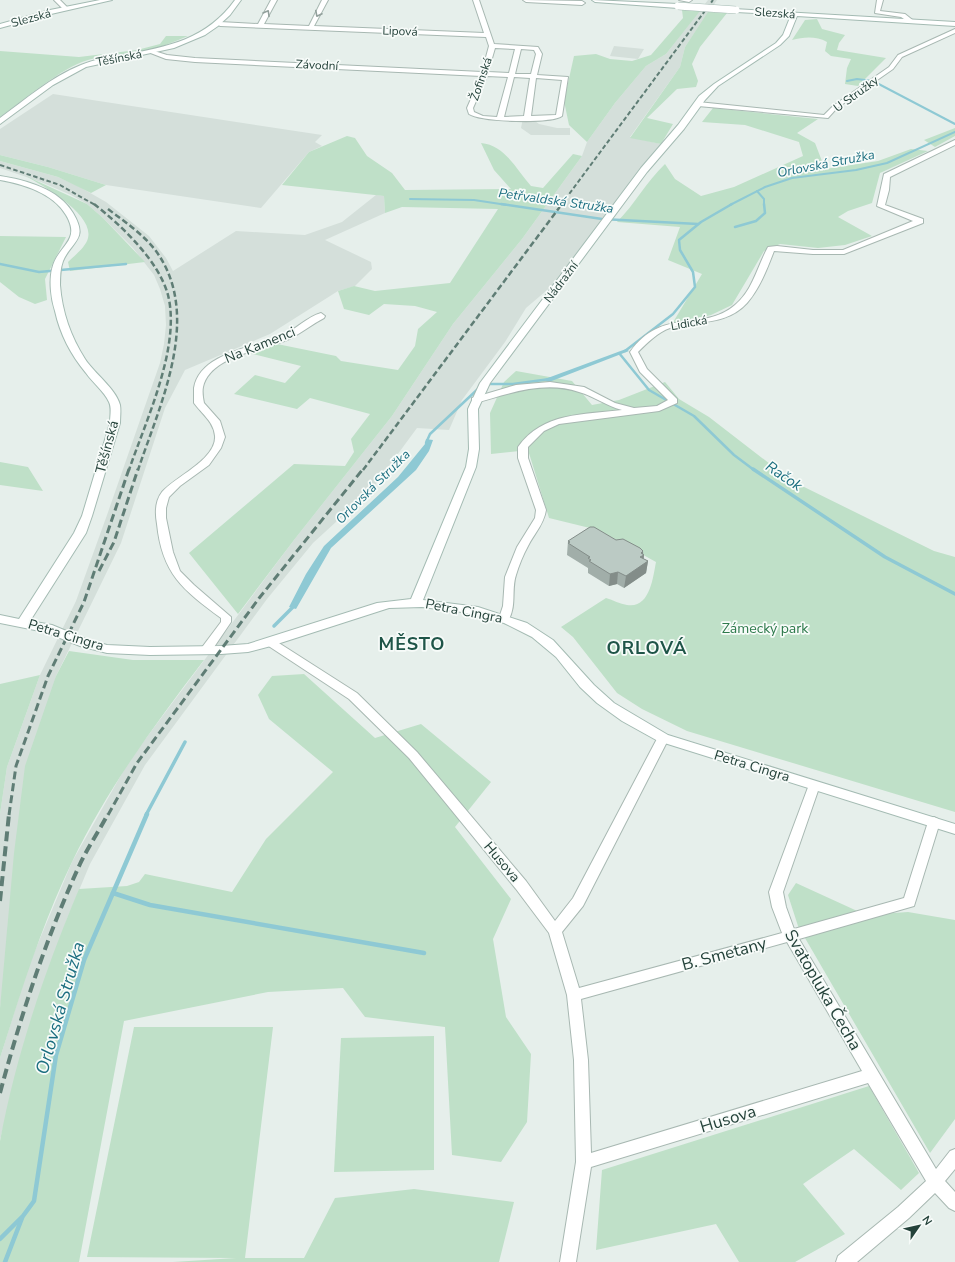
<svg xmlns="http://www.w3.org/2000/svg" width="955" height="1262" font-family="'Nunito Sans',sans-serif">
<rect width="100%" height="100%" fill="#e6efeb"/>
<g fill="#d4dfda">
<polygon points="708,0 717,0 685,47 680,67 630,137 661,144 635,175 553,285 526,308 505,342 462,400 449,430 417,428 372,489 313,543 267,599 145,765 90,864 67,919 25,1040 0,1140 0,1058 29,965 72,862 129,761 294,540 392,416 453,324 522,239 582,156 587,142 615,103 646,66 666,54"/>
<polygon points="614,46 644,49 638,59 610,56"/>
<polygon points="53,94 322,135 315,142 322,146 309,152 261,208 106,185 48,167 0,155 0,129"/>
<polygon points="523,118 532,119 539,124 557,128 570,128 570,135 531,135 521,128"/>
<polygon points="0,161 58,177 78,186 106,202 149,236 166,258 173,271 236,231 305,235 342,222 376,195 384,196 385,213 325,240 371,262 372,269 355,286 338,291 270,334 185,370 165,408 121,543 56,676 0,1008 0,814 7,767 40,675 76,601 107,515 160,363 164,344 166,325 165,306 160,289 154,275 133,248 103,218 87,204 71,195 41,182 0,168"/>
</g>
<g fill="#bfe0c8">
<polygon points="682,10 700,11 666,54 646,66 615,103 587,142 569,125 564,101 574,56 596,54 610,59 632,61 651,55 683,18"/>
<polygon points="708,12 727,13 700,47 692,64 698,81 696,87 677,89 647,118 673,124 661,144 630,138 680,67 685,47"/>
<path d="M817 19 822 29 845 35 839 43 837 50 886 58 858 86 845 84 847 68 851 59 831 56 825 51 827 42C816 36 804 37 792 40L805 20Z"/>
<path d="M166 36H188C172 43 156 49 139 52 120 55 100 55 82 62 55 73 24 100 0 117V51L79 57 137 50 160 44Z"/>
<path d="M713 108 818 119 797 133 815 143 825 169 878 161 911 149 928 151 880 173 872 203 848 211 838 217 872 236 845 245 818 248 780 244 764 251 732 305 711 315 672 324 702 274 668 260 680 227 617 222C635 204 646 182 665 164L675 179 701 196 734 187 803 156 799 142 745 125 702 122Z"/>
<polygon points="955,128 955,136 935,147 924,140"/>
<path d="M347 136 355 138 367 156 392 173 405 190 511 189 494 170 481 143C505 145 516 169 531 186L543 188 573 154 582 156 522 239 453 324 392 416 294 540 238 614 189 553 294 464 345 466 354 452 351 439 370 414 310 398 297 409 234 394 255 375 285 383 301 366 249 353 277 344 336 356 341 361 398 370 415 346 418 329 437 312 415 306 384 304 369 315 344 309 338 291 354 286 375 291 450 283 498 209 402 207 385 213 384 196 282 185 309 152Z"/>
<polygon points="0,155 48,167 106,185 91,193 58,177 0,161"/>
<path d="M26 176 87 204 103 218 145 262 70 271 68 262C74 256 86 247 88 238 94 214 43 186 26 176Z"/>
<polygon points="0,236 66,237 45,279 47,300 35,304 19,297 0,282"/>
<path d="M516 371 572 381 592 405 619 400 665 382 679 399 709 417 792 481 934 551 955 557V812L687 731 642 709 617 693 573 637 561 627 606 598C613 600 620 604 627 605 650 609 653 577 656 562L598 530 549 518 528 450 491 454 490 413 504 382Z"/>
<polygon points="0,462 28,467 43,491 0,485"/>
<path d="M69 651 133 660H204C155 724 107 789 72 862 41 926 21 992 0 1058V1008L14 853 25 766 56 676Z"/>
<path d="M304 674 375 738 421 724 491 782 455 827 511 899 493 939 506 1017 531 1054 527 1122 501 1162 452 1155 445 1027 365 1017 343 988 268 992 124 1021 79 1262H0V1141C16 1055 45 970 79 889L127 886 139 882 145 874 232 892 266 839 333 772 269 719 258 695 272 676Z"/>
<polygon points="40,675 7,767 0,814 0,684"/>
<polygon points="796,883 866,915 908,912 955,920 955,1119 930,1153 798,926 788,895"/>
<polygon points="134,1027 273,1027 245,1258 304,1258 335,1198 414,1189 514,1202 499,1262 173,1262 236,1258 87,1257"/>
<polygon points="434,1036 434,1170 334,1172 341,1038"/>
<polygon points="869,1086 919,1173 901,1190 854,1149 803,1184 845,1234 795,1262 739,1262 716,1224 596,1250 602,1170"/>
</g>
<g fill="#8ec9d4">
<polygon points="626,349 629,351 549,382 546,381 545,379"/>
<polygon points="426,439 433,440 429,451 416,470 331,548 296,609 289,607 306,574 324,546 398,477 425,444"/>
</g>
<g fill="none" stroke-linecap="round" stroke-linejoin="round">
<g stroke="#8ec9d4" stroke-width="2">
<polyline points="847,81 857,79 873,81 955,124"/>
<polyline points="757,191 764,199 764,205"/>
<polyline points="410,199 474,200 507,205"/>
<polyline points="730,205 765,187 792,178 856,170 887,163 955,132"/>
</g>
<g stroke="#8ec9d4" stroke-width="2.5">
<polyline points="501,204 602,219 698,224"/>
<polyline points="735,227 756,221 765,213 764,204"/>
<polyline points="0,264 39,272 126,264"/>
<polyline points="625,351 673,314 695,287 693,272 680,250 679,240 701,222 732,204"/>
<polyline points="619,353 649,390 694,416 734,455 754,470"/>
<polyline points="485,384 513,384 550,379"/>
<polyline points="426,443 430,434 480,387"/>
</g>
<g stroke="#8ec9d4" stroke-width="3.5">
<polyline points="753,469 885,557 955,594"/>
<polyline points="274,626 294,606"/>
<polyline points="146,815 185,742"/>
</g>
<g stroke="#8ec9d4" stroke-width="4.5">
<polyline points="113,893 150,905 424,953"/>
<polyline points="0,1239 23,1216 34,1201 56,1055 84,960 147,814"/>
<polyline points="5,1262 22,1218"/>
</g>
<g stroke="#a8b8b2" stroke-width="2">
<g id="street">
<polygon points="54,0 60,0 69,9 64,10"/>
<path d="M271 0H277L264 24 309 26 322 0H328L314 26 484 33 473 0H479L494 44 538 47 542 54 537 75 568 77 562 116C552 124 481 122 469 114L467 108 481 76 195 62 166 59 148 52 151 50 167 55 195 58 482 72 489 46 486 37 220 26 217 24 220 22 258 24ZM495 48 515 49 509 73 488 72ZM521 49 534 50 536 54 531 74H515ZM487 76 508 77 497 117 483 116 474 112 473 108ZM514 77 530 78 524 116 504 117ZM536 78 562 80 556 115 531 116Z"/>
<polygon points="523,0 582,1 585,3 582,5 526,2"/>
<polygon points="679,0 692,0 689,2"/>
<polygon points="877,0 883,0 880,11 905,14 915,22 910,23 901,17 875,13"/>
<polygon points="955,29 955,33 902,57 893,69 837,108 828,118 698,106 695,104 698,102 824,115 833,106 889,67 898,55"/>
<path d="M955 140V145L890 177 889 190 885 205 923 219V223L844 254H813L774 251C767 269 760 288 747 303 726 326 697 320 670 328 658 332 647 343 638 352L647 369 677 399V403L659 411 559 424 544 431 528 447V458L546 510C544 524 534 534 528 546 523 555 519 565 516 575 511 590 517 606 508 621H500L499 618 503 606 505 577 517 547 535 518 536 510 518 458V447C543 412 583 415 622 410 606 406 594 396 579 392 544 380 508 394 475 403L472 402V398L516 385 550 382 584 387 615 403 634 408 657 406 668 400 640 372 630 352C663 306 702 333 735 305 753 290 757 267 768 247L777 246 813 250H843L913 221 877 206 884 174Z"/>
<path d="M321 313 325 316 324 318C312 324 302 333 289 339 265 350 210 355 203 387 202 392 203 398 204 403L220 421 225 437 221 448 209 465 180 486 169 497 166 508V518L173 552 180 571 194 585 231 617V622L210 653H202L200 650 221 622V618C183 590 162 574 157 524 155 513 155 501 162 492 175 477 217 459 215 436 214 422 202 414 194 403 194 398 194 392 194 388 200 352 257 347 284 335 296 329 307 317 321 313Z"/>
<path d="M271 638 357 693 417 752 526 881 555 921 573 898 659 735H667L669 738 583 906 562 932 579 988 782 933 772 907 769 892 810 782H818L820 785 783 892 786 907 794 929 904 898 928 822 930 819 934 817 938 819 940 822 914 906 799 939 936 1169 950 1151 955 1149V1169L945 1181 955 1192V1211L949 1208 935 1193 909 1218 857 1262H836L838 1256 898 1207 926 1181 868 1083 591 1167 576 1262H560L576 1162 574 1060 567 995 549 933 516 889 409 758 349 699 267 645 265 642ZM787 942 862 1071 591 1153 588 1060 581 999Z"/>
</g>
</g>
<g stroke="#a4bbb3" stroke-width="2">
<g id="secondary">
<polygon points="100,0 112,0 51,14 0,28 0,24 50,10"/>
<path d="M235 0H241L230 15 218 26 205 35 174 48 86 67 53 85 0 124V118C26 99 51 77 81 65 95 59 109 57 123 55 168 47 207 39 235 0Z"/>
<polygon points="592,0 678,4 681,6 678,8 595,2"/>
<path d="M734 9 955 22V26L797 16 789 36 780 45 718 86 705 100 684 129 647 172 490 383 478 409 479 449 476 467 423 600 478 607 527 623 553 640 594 685 614 703 668 735 955 824V834L658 741 622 721 597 703 580 687 556 657 532 637 504 623 462 612 422 607 389 608 271 646 248 652 221 654 150 655 107 653 80 646 45 632 0 623V615L19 619 74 533 82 516 110 423C110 416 112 408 109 402 104 391 93 383 86 373 71 355 60 334 55 311 51 299 49 281 52 269 57 245 82 242 66 215 53 193 23 184 0 180V176C26 180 59 189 73 213 89 240 72 240 63 261 60 269 60 277 60 285 62 312 71 337 85 359 94 373 116 389 120 405 121 411 120 417 120 423L92 516 86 533 30 621 52 625 88 640 107 645 150 647 221 646 248 644 377 603 411 599 466 467 469 449 468 409 480 383 641 168 678 125 699 96 714 84 776 43 783 35 791 15 736 12 733 10Z"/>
</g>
</g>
<use href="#street" fill="#fff" fill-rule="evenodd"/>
<use href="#secondary" fill="#fff" fill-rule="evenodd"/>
<g stroke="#5f7d75" stroke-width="2" stroke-dasharray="4.5 2.5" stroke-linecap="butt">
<polyline points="0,165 60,185 95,205"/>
<polyline points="561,205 713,0"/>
</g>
<g stroke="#5f7d75" stroke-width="2.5" stroke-dasharray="6 3" stroke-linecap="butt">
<path d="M94 204C121 225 159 261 168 295 181 347 146 420 129 470"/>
<path d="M108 209C125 222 143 234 156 251 203 316 160 404 138 470"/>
<polyline points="363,470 562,204"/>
</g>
<g stroke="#5f7d75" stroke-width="3" stroke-dasharray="8 4" stroke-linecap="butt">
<polyline points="99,571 114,542 138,469"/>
<polyline points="9,815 16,766 48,676 84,602 129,469"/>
<polyline points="108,815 137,763 260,597 363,469"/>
</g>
<g stroke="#5f7d75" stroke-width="4" stroke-dasharray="10 5" stroke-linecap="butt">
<polyline points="0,901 9,814"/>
<path d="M0 1093C21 1015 46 938 80 864 88 847 99 831 108 814"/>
</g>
<g stroke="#a4bbb3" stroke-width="8" stroke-linecap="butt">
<polyline id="secondary-bridge" points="678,6 736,10"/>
</g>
<use href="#secondary-bridge" stroke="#fff" stroke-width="7"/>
</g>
<polygon fill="#a1aea9" points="616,540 643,551 644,559 648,561 646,573 624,588 617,584 609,586 588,573 588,568 567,555 568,541"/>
<g fill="#838d89">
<polygon points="643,551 643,555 644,555 643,564 648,561 646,573 624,588 626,576 640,557 641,553"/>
<polygon points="618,572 617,584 609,586 610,574"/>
</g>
<polygon fill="#bbcac4" stroke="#838d89" points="590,527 594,527 616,540 623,539 640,548 643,551 641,553 644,555 640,557 648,561 626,576 618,572 610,574 589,561 591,560 588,558 590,557 568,543 570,542 568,541"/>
<defs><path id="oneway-chevron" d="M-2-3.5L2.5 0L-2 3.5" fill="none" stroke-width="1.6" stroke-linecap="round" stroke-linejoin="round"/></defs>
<g stroke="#92a09c">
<use href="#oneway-chevron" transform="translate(267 13) rotate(-60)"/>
<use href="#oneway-chevron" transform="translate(318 14) rotate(117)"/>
</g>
<g text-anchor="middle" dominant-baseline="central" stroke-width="3.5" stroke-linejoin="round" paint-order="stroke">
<g font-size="12" fill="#24423a" stroke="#f7fbf9">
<text transform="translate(775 13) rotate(4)">Slezská</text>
<text transform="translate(31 18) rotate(-15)">Slezská</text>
<text transform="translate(400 31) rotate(2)">Lipová</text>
<text transform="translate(119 58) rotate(-11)">Těšínská</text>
<text transform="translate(317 65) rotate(3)">Závodní</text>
<text transform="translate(481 79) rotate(-71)">Žofinská</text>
<text transform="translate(856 94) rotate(-36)">U Stružky</text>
<text transform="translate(561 282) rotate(-53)">Nádražní</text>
<text transform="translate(689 323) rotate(-10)">Lidická</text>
</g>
<g font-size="13" font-style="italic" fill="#1c6f80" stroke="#f7fbf9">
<text transform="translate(826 164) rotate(-11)">Orlovská Stružka</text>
<text transform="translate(556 201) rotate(8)">Petřvaldská Stružka</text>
<text transform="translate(373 487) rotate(-45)">Orlovská Stružka</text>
</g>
<g font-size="14" fill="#24423a" stroke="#f7fbf9">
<text transform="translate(260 345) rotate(-22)">Na Kamenci</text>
<text transform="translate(107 447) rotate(-75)">Těšínská</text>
<text transform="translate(464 611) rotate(11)">Petra Cingra</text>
<text transform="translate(66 635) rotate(17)">Petra Cingra</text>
<text transform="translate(752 766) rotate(17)">Petra Cingra</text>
<text transform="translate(502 862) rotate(50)">Husova</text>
</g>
<g font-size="14" fill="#2d7a4b" stroke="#f7fbf9">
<text x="765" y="628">Zámecký park</text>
</g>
<g font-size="15" font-style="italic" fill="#1c6f80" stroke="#f7fbf9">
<text transform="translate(784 476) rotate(34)">Račok</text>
</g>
<g font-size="17" fill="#24423a" stroke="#f7fbf9">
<text transform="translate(724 954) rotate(-15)">B. Smetany</text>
<text transform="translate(823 990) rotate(60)">Svatopluka Čecha</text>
<text transform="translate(728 1119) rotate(-17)">Husova</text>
</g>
<g font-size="18" font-weight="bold" letter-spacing="1" fill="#1f5548" stroke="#f7fbf9">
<text x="412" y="644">MĚSTO</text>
<text x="647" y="648">ORLOVÁ</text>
</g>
<g font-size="18" font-style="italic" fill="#1c6f80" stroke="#f7fbf9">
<text transform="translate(60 1008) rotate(-74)">Orlovská Stružka</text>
</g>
</g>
<g transform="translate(919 1226) rotate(56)" stroke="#f7fbf9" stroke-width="3" paint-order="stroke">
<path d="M0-3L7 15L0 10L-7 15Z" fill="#24423a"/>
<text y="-6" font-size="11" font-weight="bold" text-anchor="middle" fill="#24423a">N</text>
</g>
</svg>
